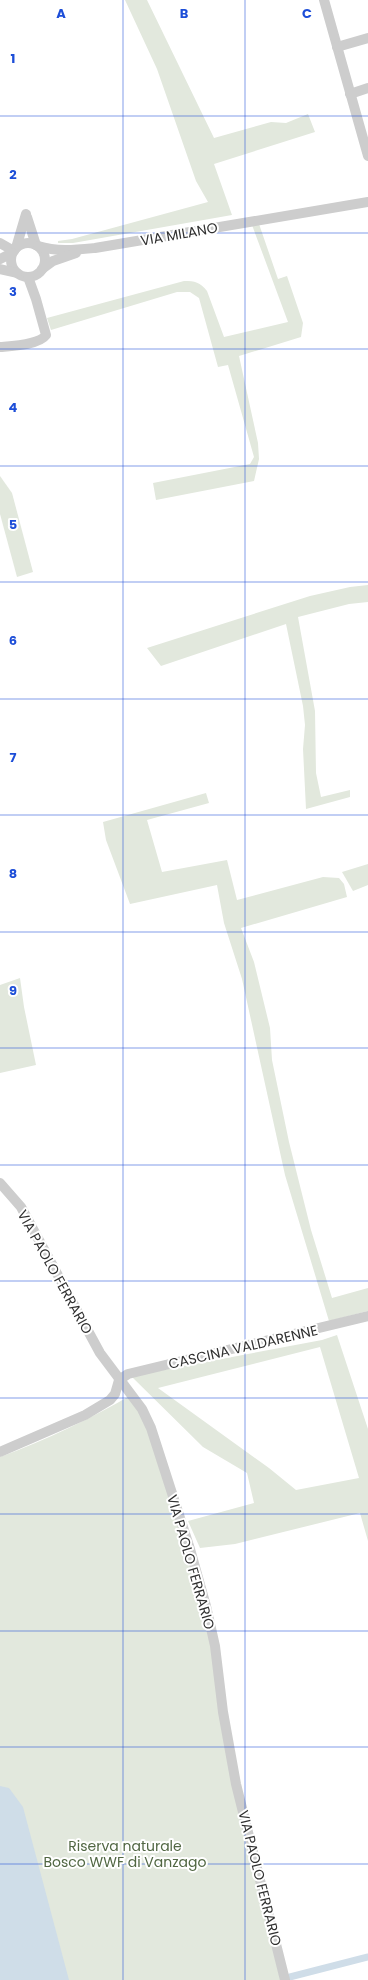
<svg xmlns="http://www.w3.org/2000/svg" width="368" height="1980" font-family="Poppins,sans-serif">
<rect width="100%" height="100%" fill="#fff"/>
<g fill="#e2e8dd" fill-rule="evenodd">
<polygon points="125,0 147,0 214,138 271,122 286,123 308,114 315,132 214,164 232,215 73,243 58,243 58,241 72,239 208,202 196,181 157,69"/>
<path d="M259 224 278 279 287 276 303 323 301 337 239 356 258 443 259 459 254 481 156 500 153 483 250 464 254 457 228 365 218 367 199 298 190 292H177L51 330 47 318 184 281C195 281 200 282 207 291L224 337 288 322 252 225Z"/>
<polygon points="0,476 12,493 33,572 17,577 0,514"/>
<polygon points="368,585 368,602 349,604 298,617 315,711 316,773 321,797 350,790 350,797 306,809 303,749 305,725 303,706 286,624 161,666 147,648 310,596 350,587"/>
<polygon points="206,793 209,803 147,820 162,872 227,860 237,900 323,877 339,878 344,884 347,897 241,928 254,962 270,1028 272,1060 289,1142 311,1230 332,1298 368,1288 368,1311 329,1321 285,1175 242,979 224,923 217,885 130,904 106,840 103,822"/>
<polygon points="368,864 368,885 353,891 342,872"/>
<polygon points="20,978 24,1007 36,1065 0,1073 0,985"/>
<path d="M337 1335 368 1429V1541L360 1513 235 1544 200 1548 188 1521 254 1503 247 1473 203 1447 131 1376 322 1340ZM320 1347 359 1478 296 1490 269 1468 158 1388Z"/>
<path d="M133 1394 143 1408 191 1551 231 1746 283 1980H0V1457C46 1440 90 1419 133 1394Z"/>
</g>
<polygon fill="#cfdde8" points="0,1786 9,1788 23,1807 69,1980 0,1980"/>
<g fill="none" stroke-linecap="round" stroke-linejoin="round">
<polyline stroke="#cfdde8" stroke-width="7" points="290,1977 368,1957"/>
<g stroke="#cdcdcd" stroke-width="10">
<polyline points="324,0 368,156"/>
<polyline points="337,47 368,38"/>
<polyline points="350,94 368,88"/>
<polyline points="27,217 36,245"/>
<polyline points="0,243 14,251"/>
<circle cx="28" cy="260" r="17"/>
<path d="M38 246C57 252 75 250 95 248L368 202"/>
<polyline points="16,248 26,214"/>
<polyline points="0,259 12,253"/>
<polyline points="0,269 17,273"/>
<polyline points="42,269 53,261 76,253"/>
<path d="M0 347C11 346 39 345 46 335L36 299 28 277"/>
<polyline points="0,1183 21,1207 100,1353 142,1409 151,1428 190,1549 206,1606 215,1646 223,1712 236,1784 285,1980"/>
<polyline points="0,1452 85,1415 110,1400 115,1394 119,1380 128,1374 368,1316"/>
</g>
</g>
<path fill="none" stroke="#1d4ed8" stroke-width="1" stroke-opacity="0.55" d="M123 0V1980M245 0V1980M0 116H368M0 233H368M0 349H368M0 466H368M0 582H368M0 699H368M0 815H368M0 932H368M0 1048H368M0 1165H368M0 1281H368M0 1398H368M0 1514H368M0 1631H368M0 1747H368M0 1864H368"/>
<g text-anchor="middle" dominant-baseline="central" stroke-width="4" stroke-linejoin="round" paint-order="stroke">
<g font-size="14" fill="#303030" stroke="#fff">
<text transform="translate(179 234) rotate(-10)">VIA MILANO</text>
<text transform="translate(55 1272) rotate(61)">VIA PAOLO FERRARIO</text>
<text transform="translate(243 1347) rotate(-13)">CASCINA VALDARENNE</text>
<text transform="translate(191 1562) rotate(74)">VIA PAOLO FERRARIO</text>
<text transform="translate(260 1878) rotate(76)">VIA PAOLO FERRARIO</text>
</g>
<g font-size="14" fill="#516743" stroke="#fff">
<text x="125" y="1846">Riserva naturale<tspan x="125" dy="16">Bosco WWF di Vanzago</tspan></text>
</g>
</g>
<g font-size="13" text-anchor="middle" font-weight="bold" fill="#1d4ed8" stroke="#fff" stroke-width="4" stroke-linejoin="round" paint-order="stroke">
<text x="61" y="18">A</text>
<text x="184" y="18">B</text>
<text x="307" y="18">C</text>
<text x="13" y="63">1</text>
<text x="13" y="179">2</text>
<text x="13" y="296">3</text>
<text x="13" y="412">4</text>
<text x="13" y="529">5</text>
<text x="13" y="645">6</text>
<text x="13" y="762">7</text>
<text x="13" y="878">8</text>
<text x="13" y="995">9</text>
</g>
</svg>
